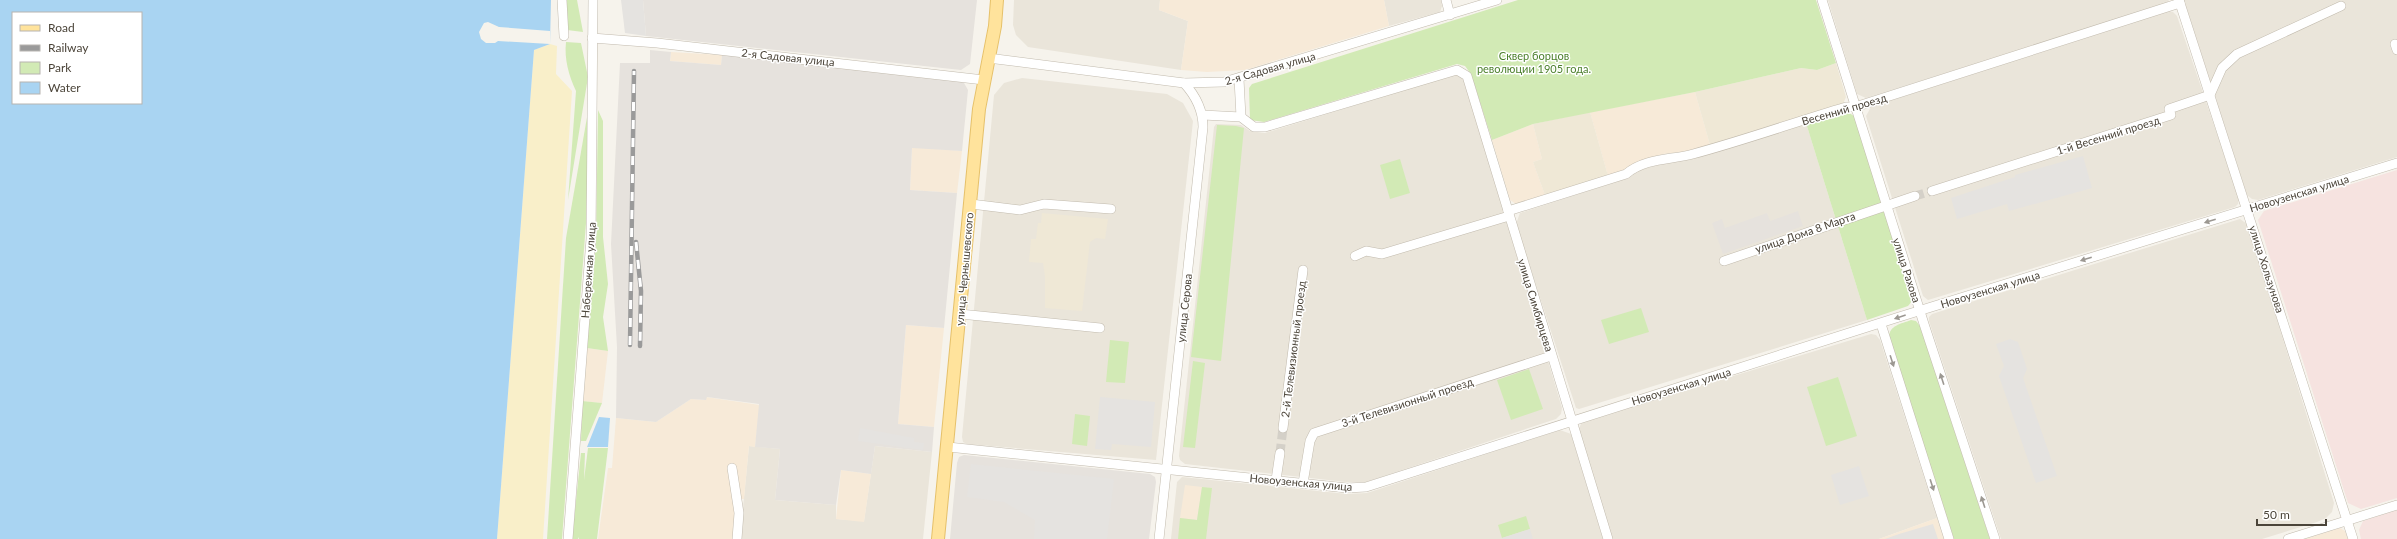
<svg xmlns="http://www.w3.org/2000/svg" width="2397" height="539" font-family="Lato,sans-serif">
<rect width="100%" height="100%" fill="#f6f3ec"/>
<g fill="#eae5da">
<polygon points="1014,0 1160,0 1159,10 1188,21 1181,70 1028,47 1016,35 1013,25"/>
<polygon points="1384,0 1441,0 1442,6 1440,12 1389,26"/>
<polygon points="1828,0 2169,0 2166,4 1866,98 1857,94"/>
<polygon points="2184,0 2397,0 2397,157 2258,200 2252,199 2247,195"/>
<polygon points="2169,11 2173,12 2177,16 2239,199 2238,204 2235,207 1928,300 1923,296 1866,116 1871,107"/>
<polygon points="1457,74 1464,78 1562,408 1561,414 1556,419 1366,482 1346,482 1185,464 1180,460 1179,456 1214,127 1216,124 1241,125 1250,131 1265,133"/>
<polygon points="1022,78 1167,94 1183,103 1193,121 1156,460 967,444 963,442 962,437 994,95 1004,83"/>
<polygon points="1806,123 1867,320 1579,409 1576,408 1516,224 1520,213 1628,178 1637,171"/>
<polygon points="2240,219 2247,224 2334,503 2332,512 2326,518 2317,522 2262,539 2001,539 1929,321 1929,317 1932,314"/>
<polygon points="1871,334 1876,335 1880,340 1937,518 1879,539 1612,539 1578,430 1582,422"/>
<polygon points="1560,430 1571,434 1603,539 1171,539 1177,482 1182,477 1347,494 1367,493"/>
<polygon points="749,446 780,449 775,500 836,505 836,519 864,521 875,446 932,452 923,539 740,539"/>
</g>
<g fill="#f7ead8">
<polygon points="1160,0 1384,0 1389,26 1245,70 1207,72 1181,70 1188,21 1159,10"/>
<polygon points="671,52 722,55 721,65 670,61"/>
<polygon points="1695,92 1710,145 1691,151 1663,154 1632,165 1625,171 1608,176 1590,112"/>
<polygon points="1533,124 1542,159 1533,162 1545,195 1516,204 1510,200 1492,140"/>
<polygon points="912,147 962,151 957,193 910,190"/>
<polygon points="906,325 944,328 934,427 898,424"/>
<polygon points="587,348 608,351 602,403 582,401"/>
<polygon points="706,397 760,405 755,447 749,446 744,499 735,499 734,539 598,539 608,468 612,468 616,418 656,422 691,399 706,400"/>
<polygon points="841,470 871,474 864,522 836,519"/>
<polygon points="1185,485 1202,487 1197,520 1180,518"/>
<polygon points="1937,518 1944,539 1879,539"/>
<polygon points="2340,528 2345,531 2348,539 2304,539"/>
</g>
<g fill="#e6e2dd">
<polygon points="643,0 977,0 970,64 961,70 646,36"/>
<polygon points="650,50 671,52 670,61 721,65 722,55 958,80 964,83 968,90 962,151 912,148 910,190 957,193 944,328 906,325 898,424 934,427 932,452 875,446 871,474 841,470 836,505 775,500 780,449 755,447 759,404 707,397 706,400 691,399 656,422 616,418 617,347 611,244 620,63 650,63"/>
<polygon points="1798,211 1803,226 1723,254 1712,223 1722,219 1725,228 1767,213 1770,221"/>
<polygon points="964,455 1150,474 1155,477 1156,482 1149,539 950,539 957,463 959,457"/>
</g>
<g fill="#efe8d6">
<polygon points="1836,63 1846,97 1843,104 1710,145 1695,92 1801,68 1817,70"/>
<polygon points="1590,112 1608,176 1545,195 1533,162 1542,159 1533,124"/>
<polygon points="1042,213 1108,219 1105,239 1096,238 1090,242 1082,311 1045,308 1045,276 1043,263 1029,262 1031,239 1036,239 1038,223 1041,223"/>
</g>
<g fill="#f6e3e0">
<polygon points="2397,170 2397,498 2361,509 2348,503 2258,220 2264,211"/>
<polygon points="2397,510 2397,539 2361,539 2359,530 2363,521"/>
</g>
<g fill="#d2eab5">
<polygon points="565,0 577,0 583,32 567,30"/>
<polygon points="1518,0 1816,0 1836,63 1817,70 1801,68 1695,92 1533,124 1492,140 1471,74 1465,66 1457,64 1264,122 1250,120 1249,88 1252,84"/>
<path d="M566 42 581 43 588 77 568 200 576 91C569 76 564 59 566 42Z"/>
<polygon points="590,100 586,223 562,539 547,539 566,238"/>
<polygon points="598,110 603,121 603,237 608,284 603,317 608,351 587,348 596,242"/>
<polygon points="1846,111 1854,116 1912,301 1908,306 1867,320 1806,123"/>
<polygon points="1217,125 1236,126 1244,128 1221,361 1191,357"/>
<polygon points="1400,159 1410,193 1390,199 1380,165"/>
<polygon points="1641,308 1649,332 1609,344 1601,320"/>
<path d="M1911 320 1916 321 1920 326 1990 539H1954L1889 338C1889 325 1901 324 1911 320Z"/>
<polygon points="1110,340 1129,342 1125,383 1106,382"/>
<polygon points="1193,361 1205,363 1195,448 1183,447"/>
<polygon points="1529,369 1543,409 1511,420 1497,380"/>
<polygon points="1838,377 1857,436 1826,446 1807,387"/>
<polygon points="582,401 602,403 586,441 581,441"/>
<polygon points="1075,414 1090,416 1087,446 1072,444"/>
<polygon points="588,448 608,448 597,539 579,539 579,537 578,539 572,539 581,453 585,453 584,480"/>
<polygon points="1202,487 1212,488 1206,539 1178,539 1180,518 1197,520"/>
<polygon points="1526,516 1530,529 1502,538 1498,525"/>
</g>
<polygon fill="#f9efc9" points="550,44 557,46 556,74 572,91 543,539 497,539 534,50"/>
<g fill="#e5e3e0">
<polygon points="621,0 643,0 646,36 625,33"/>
<polygon points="2083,156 2092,188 2009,211 2007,204 1957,219 1951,198 2015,177 2015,175"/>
<polygon points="2010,339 2018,342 2027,369 2023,378 2057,476 2036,483 1999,376 2004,366 1996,344"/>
<polygon points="1100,397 1155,402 1151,447 1112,444 1111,450 1095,449"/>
<polygon points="860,428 914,438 914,442 924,443 923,450 858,441"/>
<polygon points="971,464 1114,479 1107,539 1034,539 1035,520 1004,502 967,497"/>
<polygon points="1859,466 1869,496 1840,505 1831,475"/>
<polygon points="1933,524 1938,539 1885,539 1899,534"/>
<polygon points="1530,529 1533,539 1502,539 1502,538"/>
</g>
<g fill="#a9d4f2" fill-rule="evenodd">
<path d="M0 0H551L550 44 534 50 497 539H0ZM13 13H141V103H13Z"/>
<polygon points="599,417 610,418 608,447 587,447"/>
</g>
<polygon fill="#f6f3ec" points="488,22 499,27 550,31 550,44 498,41 495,43 486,43 481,39 479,32 484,23"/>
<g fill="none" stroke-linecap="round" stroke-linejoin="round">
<g stroke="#d4d0c8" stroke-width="9" stroke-dasharray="9 4.5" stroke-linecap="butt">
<polyline points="1915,196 1932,191"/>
<polyline points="1280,453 1283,428"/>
</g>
<g stroke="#c2bbae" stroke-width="10">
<g id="minor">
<polyline points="562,0 564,36"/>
<polyline points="1446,0 1450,15"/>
<polyline points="1822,0 1924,324 1995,539"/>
<polyline points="2179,0 2353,539"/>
<polyline points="592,38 657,43 984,80"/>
<polyline points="2395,44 2397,50"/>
<polyline points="988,58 1184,83 1224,82 1497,0"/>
<polyline points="1239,79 1241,117"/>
<polyline points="1203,115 1241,117 1254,127 1265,127 1457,70 1467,76 1608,539"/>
<polyline points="1932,191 2171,115 2169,109 2210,95 2222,68 2237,54 2341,6"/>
<polyline points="971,204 1020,210 1044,204 1111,209"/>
<path d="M1508 211 1626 174C1645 158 1671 160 1693 154 1745 140 1795 122 1846 107H1855L2180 3"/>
<polyline points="1355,256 1366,251 1382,254 1509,216"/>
<polyline points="1724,261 1915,196"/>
<polyline points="960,314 1100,328"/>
<polyline points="1881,324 1949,539"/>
<polyline points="1283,428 1303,270"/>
<polyline points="948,447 1347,488 1366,487 1899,317 2397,163"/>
<polyline points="732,468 739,513 737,539"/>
<polyline points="1276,480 1280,453"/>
<polyline points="1303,483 1310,441 1314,433 1551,356"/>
<polyline points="568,539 591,239 593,0"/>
<path d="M1159 539 1203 127C1203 109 1195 95 1184 83"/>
<polyline points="2288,539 2397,505"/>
</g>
</g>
<g stroke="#e6c16a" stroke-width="14">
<polyline id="major" points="938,539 979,109 995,26 997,0"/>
</g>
<use href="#minor" stroke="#fff" stroke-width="9"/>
<use href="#major" stroke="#ffe39c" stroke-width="12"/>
<g stroke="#9a9a9a" stroke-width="4.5">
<g id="rail">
<polyline points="636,242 641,291 640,346"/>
<polyline points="630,345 634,71"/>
</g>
</g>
<use href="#rail" stroke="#fff" stroke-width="3" stroke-dasharray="9" stroke-linecap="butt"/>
</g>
<defs><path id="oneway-solid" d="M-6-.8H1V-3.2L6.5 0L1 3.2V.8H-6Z"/></defs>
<g fill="#9c9892">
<use href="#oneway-solid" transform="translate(2210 221) rotate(163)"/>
<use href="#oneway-solid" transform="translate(2086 259) rotate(163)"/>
<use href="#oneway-solid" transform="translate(1900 317) rotate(161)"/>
<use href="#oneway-solid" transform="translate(1892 361) rotate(72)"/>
<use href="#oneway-solid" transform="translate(1942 379) rotate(-108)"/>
<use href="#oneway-solid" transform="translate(1932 485) rotate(72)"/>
<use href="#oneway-solid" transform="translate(1983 502) rotate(-108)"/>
</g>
<g text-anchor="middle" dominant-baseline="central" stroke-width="3" stroke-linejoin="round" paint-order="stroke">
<g font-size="11" fill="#4a7f2a" stroke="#fff">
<text x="1534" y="55">Сквер борцов<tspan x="1534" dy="13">революции 1905 года.</tspan></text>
</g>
<g font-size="11" fill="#4b4439" stroke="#fff">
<text transform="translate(788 57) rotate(6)">2-я Садовая улица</text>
<text transform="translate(1270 68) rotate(-16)">2-я Садовая улица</text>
<text transform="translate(1844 109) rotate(-16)">Весенний проезд</text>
<text transform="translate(2108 135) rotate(-17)">1-й Весенний проезд</text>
<text transform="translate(2299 193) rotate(-17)">Новоузенская улица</text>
<text transform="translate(1805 232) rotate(-19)">улица Дома 8 Марта</text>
<text transform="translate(964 269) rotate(-85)">улица Чернышевского</text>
<text transform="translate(2267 269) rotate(72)">улица Хользунова</text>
<text transform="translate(588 270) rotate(-86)">Набережная улица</text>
<text transform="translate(1907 270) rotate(72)">улица Рахова</text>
<text transform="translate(1990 289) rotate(-17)">Новоузенская улица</text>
<text transform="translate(1536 305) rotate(73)">улица Симбирцева</text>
<text transform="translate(1184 308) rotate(-84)">улица Серова</text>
<text transform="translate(1293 349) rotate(-83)">2-й Телевизионный проезд</text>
<text transform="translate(1681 386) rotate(-17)">Новоузенская улица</text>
<text transform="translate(1407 402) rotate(-18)">3-й Телевизионный проезд</text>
<text transform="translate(1301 482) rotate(5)">Новоузенская улица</text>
</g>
</g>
<rect x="12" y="12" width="130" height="92" fill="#ffffff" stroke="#b7b4b0"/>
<rect x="20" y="25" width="20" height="6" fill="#ffe39c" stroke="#b7b4b0"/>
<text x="48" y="32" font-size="12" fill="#4b4439">Road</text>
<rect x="20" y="45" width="20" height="6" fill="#9a9a9a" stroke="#b7b4b0"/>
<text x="48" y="52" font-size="12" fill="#4b4439">Railway</text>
<rect x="20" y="62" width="20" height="12" fill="#d2eab5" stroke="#b7b4b0"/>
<text x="48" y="72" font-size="12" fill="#4b4439">Park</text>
<rect x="20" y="82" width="20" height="12" fill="#a9d4f2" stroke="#b7b4b0"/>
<text x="48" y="92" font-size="12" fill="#4b4439">Water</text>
<path d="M2257 519v6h69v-6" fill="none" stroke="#4b4439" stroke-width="2"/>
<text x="2263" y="519" font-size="12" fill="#4b4439" stroke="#ffffff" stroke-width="3" paint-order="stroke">50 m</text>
</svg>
